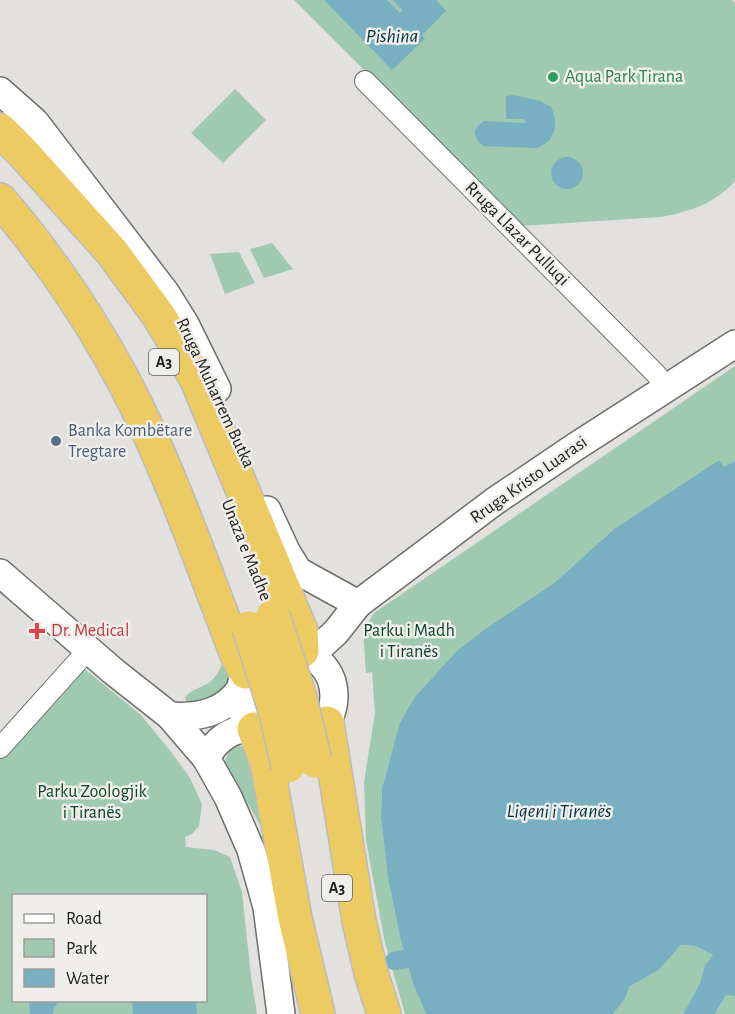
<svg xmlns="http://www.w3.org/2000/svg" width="735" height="1014" font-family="'Alegreya Sans',sans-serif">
<rect width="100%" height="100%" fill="#e2e1dd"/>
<g fill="#9fcab0" fill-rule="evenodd">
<path d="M294 0H732L735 3V181C716 203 689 212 661 217L520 226Z"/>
<polygon points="235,89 266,120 223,163 191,133"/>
<polygon points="272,243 293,269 264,278 250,249"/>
<polygon points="239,252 255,283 225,294 210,254"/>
<path d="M735 366V461L724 468 719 460 614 529 554 583 488 627 389 762C387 771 384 780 382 789 380 811 383 832 386 853 392 909 404 963 426 1014H405L385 943 366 840 364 782 375 713 372 672 366 673 363 631 374 613Z"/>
<path d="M224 661 233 677 219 698 187 703 185 698C190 689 202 688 210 682 217 676 220 668 224 661Z"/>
<path d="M81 666 141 715 172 753 190 778 202 804 199 826 192 834 185 837 186 847 214 850 230 857 242 892 251 976 257 1014H0V758ZM14 896H206V1000H14Z"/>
<polygon points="239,746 249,748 266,836 227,766 225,761 229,750"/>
<polygon points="681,945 695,946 713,955 706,965 700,983 683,1014 613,1014 625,999 629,987 659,970"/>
<polygon points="731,994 735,996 735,1014 715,1014 726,995"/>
</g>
<g fill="#78b0c2">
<polygon points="324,0 387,0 400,13 402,10 393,0 436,0 446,11 422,35 425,39 392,70"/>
<path d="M513 95 540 101 551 107C559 124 556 142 536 148L483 146C473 137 471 129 484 121L523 123 526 122 523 119H506V96Z"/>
<circle cx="567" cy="173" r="16"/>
<polygon points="719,460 724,467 735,461 735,996 726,995 715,1014 683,1014 700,983 705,965 713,955 695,946 681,945 659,970 629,987 625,999 613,1014 426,1014 413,983 400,937 388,877 381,816 382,788 400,723 414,698 457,651 488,627 554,583 614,529"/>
<polygon points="29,1001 29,1000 60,1001 54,1008 53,1014 30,1014"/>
<polygon points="132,1001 196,1001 197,1014 133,1014"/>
</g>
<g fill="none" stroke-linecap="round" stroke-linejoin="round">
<polyline stroke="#78b0c2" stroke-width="18" points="394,961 406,959"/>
<g stroke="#6e6e6a" stroke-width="22">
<g id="street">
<polyline points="365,81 656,374 667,389"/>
<polyline points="0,748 88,650"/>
</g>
</g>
<g stroke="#6e6e6a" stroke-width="30">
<g id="secondary">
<polyline points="0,91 35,122 165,292 185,324 217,389"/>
<polyline points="267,510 286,551 298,571 358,604"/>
<polyline points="0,573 113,671 170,716 206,758 228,797 251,850 267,907 281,1014"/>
<circle cx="287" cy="696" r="47"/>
<polyline points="311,655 336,632 358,604 495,501 575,447 735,344"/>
<path d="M170 716C199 718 224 713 241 688"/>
<path d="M206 758C216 739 230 730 251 727"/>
</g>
</g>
<g stroke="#bcbcbc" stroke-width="36">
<g id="highway">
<polyline points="0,130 24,154 112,252 159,316 197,380 301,631 302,651"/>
<path d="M0 200C52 260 101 334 136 405 176 487 206 575 239 660L246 672"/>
<polyline points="327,723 359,921 371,973 384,1014"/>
<polyline points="254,729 267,762 295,918 318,1014"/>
</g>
</g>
<use href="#street" stroke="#fff" stroke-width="20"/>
<use href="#secondary" stroke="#fff" stroke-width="27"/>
<use href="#highway" stroke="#eccb63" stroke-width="33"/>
<g stroke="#bcbcbc" stroke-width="36" stroke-linecap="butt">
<g id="highway-bridge">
<polyline points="273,616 299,694 315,761"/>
<polyline points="249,628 276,713 288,766"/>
</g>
</g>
<use href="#highway-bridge" stroke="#eccb63" stroke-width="33"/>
</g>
<circle fill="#2e9e5b" stroke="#efeeea" stroke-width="2" cx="553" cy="77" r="6"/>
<circle fill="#5c6f8a" stroke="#efeeea" stroke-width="2" cx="56" cy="441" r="6"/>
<path fill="#e0444e" stroke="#efeeea" stroke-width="2" d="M34 622h6v6h6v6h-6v6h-6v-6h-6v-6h6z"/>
<g text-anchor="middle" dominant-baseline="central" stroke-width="5" stroke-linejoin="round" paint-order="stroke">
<g fill="#efeeea" stroke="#5e5e5b" stroke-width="1.5">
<rect x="149" y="349" width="30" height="26" rx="4.5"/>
<rect x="322" y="875" width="30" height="26" rx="4.5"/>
</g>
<g font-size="16" font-weight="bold" fill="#20201e">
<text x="164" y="362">A3</text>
<text x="337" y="888">A3</text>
</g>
<g font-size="18" fill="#27864d" stroke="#efeeea" text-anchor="start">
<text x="565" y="77">Aqua Park Tirana</text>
</g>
<g font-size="18" fill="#20201e" stroke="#efeeea">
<text transform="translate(517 234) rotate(45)">Rruga Llazar Pulluqi</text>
<text transform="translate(215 393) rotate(65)">Rruga Muharrem Butka</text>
<text transform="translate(529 480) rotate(-35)">Rruga Kristo Luarasi</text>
<text transform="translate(246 550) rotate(68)">Unaza e Madhe</text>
</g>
<g font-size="18" fill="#4e5e75" stroke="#efeeea" text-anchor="start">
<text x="68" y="431">Banka Kombëtare<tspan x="68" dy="21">Tregtare</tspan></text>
</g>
<g font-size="18" fill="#be3a42" stroke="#efeeea" text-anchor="start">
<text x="51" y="631">Dr. Medical</text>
</g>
<g font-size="18" fill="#0b462b" stroke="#efeeea">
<text x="409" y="631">Parku i Madh<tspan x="409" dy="21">i Tiranës</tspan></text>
<text x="92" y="792">Parku Zoologjik<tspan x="92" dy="21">i Tiranës</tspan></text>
</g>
<g font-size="20" font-style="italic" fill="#003340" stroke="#efeeea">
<text x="392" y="36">Pishina</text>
<text x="559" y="811">Liqeni i Tiranës</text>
</g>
</g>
<rect x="12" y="894" width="195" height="108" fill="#efeeea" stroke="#9c9c98" stroke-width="1.5"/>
<rect x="24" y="914" width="30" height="9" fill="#ffffff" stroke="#9c9c98" stroke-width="1.5"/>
<text x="66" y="924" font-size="18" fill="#20201e">Road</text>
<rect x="24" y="939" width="30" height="18" fill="#9fcab0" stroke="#9c9c98" stroke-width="1.5"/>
<text x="66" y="954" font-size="18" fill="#20201e">Park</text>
<rect x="24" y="969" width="30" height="18" fill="#78b0c2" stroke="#9c9c98" stroke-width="1.5"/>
<text x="66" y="984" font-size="18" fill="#20201e">Water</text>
</svg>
